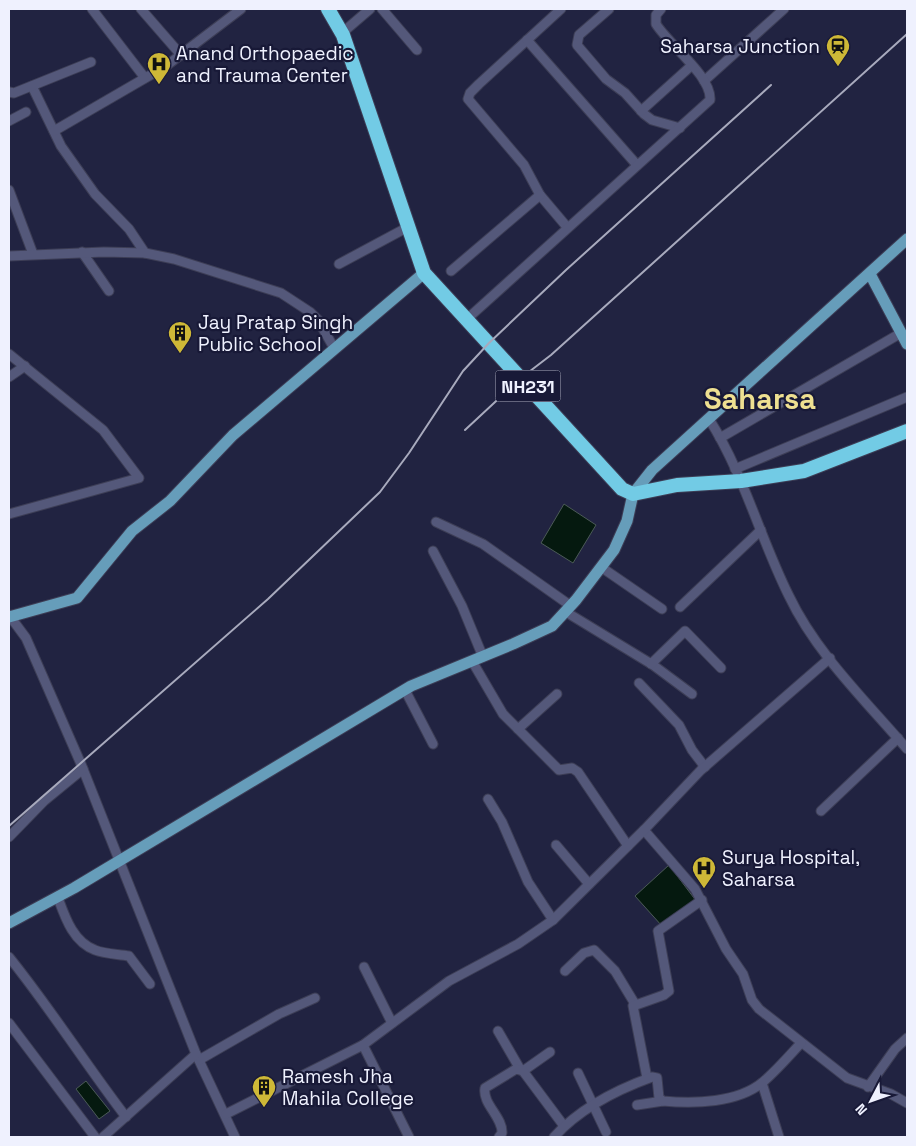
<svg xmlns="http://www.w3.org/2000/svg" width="916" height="1146" font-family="'Space Grotesk',sans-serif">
<rect width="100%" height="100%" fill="#212341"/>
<g fill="#05190f" stroke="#4b5a57">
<polygon points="564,504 596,525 573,563 541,543"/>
<polygon points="669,865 697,902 662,926 635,896"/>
<polygon points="86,1081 110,1111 99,1119 76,1089"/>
</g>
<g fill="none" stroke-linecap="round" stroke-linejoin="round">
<g stroke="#3d3e56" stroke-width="11">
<g id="minor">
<polyline points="92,9 145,78"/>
<polyline points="141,9 181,55"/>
<polyline points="382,9 417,50"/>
<polyline points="561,9 479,84 470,93 468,99 524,165 540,195 567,227"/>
<polyline points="609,9 579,35 577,45 606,79 625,93 644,114 652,120 680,128"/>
<polyline points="342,33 370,9"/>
<polyline points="527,40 637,165"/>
<polyline points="704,81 784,9"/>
<polyline points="32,86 61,146 95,194 129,229 145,253"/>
<polyline points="9,92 14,93 91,62"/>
<polyline points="641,111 691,66"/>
<polyline points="9,121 26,112"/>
<polyline points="54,131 166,66 241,9"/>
<polyline points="9,190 33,254"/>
<polyline points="82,252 109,291"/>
<polyline points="9,256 104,252 145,253 174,259 281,293 310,312 318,320 334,348"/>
<polyline points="339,264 408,227"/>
<polyline points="451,271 540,195"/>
<path d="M467 319 710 100C712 76 669 45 656 24V15L661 9"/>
<polyline points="9,354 103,430 139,478 9,514"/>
<polyline points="9,377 25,366"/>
<path d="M709 419C744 474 760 538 789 596 816 653 866 701 907 749"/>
<polyline points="720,438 901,333"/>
<polyline points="735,469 907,397"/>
<polyline points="436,522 483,544 571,606"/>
<polyline points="433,551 462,606 483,657"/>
<polyline points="601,567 662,609"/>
<polyline points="680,607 761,530"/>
<polyline points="566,612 653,665 692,694"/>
<polyline points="9,615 26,638 81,764 196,1054 235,1137"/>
<polyline points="472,661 503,714 559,770 572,768 578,772 628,846"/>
<polyline points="651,664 685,631 721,668"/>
<polyline points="639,683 679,725 692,750 705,767"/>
<polyline points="405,690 433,744"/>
<polyline points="518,729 557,694"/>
<polyline points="488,799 502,822 528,882 553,920"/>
<polyline points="821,811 898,738"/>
<polyline points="644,830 695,889 726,949 743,974 752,1000 759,1009 847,1078 891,1094 907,1103"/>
<polyline points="9,837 44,801 83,769"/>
<polyline points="556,845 589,884"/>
<path d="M58 898C65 917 73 942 95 950 105 954 118 954 129 956L150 984"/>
<path d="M9 957C51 1009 86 1065 126 1117"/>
<polyline points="364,967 392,1023"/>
<polyline points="565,971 584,953 594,950 615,971 635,1004"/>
<polyline points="9,1023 95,1137"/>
<polyline points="498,1031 520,1069"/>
<polyline points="363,1045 409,1137"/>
<polyline points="199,1060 279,1014 315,998"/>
<polyline points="523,1071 550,1052"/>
<polyline points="578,1073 606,1132"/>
<polyline points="647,1078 633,1006 664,995 669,991 658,931 702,900"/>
<polyline points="762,1083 779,1137"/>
<polyline points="868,1087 895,1049 907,1038"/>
<polyline points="637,1105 663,1101"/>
<polyline points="226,1114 363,1045 449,981 518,944 553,920 644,830 701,770 830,658"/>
<polyline points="103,1137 196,1054"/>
<path d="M499 1137 502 1133C503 1117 482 1104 485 1088L516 1069 523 1071 564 1126"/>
<path d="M554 1137C580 1108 616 1090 652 1077L657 1078 659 1098 663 1101C694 1104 738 1103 763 1082 777 1070 789 1056 801 1043"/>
</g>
</g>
<g stroke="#3d3e56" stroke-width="13">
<g id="major">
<polyline points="870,274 907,344"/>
<polyline points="9,617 77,598 132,531 170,501 233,435 424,273"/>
<polyline points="9,923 74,888 411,686 513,644 552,626 576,600 614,550 627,521 633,494 652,470 907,239"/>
</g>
</g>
<g stroke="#3d3e56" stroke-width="16">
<polyline id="highway" points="328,9 343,35 424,273 622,489 633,494 677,485 741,481 804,471 907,431"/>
</g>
<use href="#minor" stroke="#54587a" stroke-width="9"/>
<use href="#major" stroke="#669dba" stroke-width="11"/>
<use href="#highway" stroke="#72cbe5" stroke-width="14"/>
<g stroke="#a8aabd" stroke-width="2">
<polyline points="465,430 521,378 551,355 907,34"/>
<polyline points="9,826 268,599 380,492 409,453 463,371 489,343 566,270 771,85"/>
</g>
</g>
<defs>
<g id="station-pin" transform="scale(1.25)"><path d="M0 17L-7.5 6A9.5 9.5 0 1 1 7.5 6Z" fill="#ceb837" stroke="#181937"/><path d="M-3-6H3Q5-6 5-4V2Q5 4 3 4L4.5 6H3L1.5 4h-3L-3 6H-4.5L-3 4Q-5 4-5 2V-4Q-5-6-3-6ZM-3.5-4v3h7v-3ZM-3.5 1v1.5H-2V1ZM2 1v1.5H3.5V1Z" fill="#111"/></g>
<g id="hospital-pin" transform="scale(1.25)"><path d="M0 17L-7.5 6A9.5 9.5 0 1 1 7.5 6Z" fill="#ceb837" stroke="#181937"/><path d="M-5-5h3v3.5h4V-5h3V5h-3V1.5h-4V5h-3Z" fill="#111"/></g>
<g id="building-pin" transform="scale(1.25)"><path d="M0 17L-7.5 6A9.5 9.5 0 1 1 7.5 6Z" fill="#ceb837" stroke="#181937"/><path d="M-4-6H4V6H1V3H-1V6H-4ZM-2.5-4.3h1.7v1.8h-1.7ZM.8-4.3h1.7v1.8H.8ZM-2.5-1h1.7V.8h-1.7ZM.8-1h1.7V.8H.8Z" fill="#111"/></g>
</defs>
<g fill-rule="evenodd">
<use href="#station-pin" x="838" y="46"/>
<use href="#hospital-pin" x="159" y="64"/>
<use href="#building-pin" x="180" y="333"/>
<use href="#hospital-pin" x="704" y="868"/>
<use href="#building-pin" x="264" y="1087"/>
</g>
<g text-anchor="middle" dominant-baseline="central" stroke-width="4.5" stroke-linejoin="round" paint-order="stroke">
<rect fill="#181937" stroke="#aeb0c2" stroke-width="1" x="495.5" y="370.5" width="65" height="31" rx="4"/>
<g font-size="18" font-weight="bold" fill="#eff1fe">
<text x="528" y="386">NH231</text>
</g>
<g font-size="19" fill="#eff1fe" stroke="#181937" text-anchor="start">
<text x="820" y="46" text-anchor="end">Saharsa Junction</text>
<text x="176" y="53">Anand Orthopaedic<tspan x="176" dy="22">and Trauma Center</tspan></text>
<text x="198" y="322">Jay Pratap Singh<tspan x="198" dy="22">Public School</tspan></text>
<text x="722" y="857">Surya Hospital,<tspan x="722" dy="22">Saharsa</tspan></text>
<text x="282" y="1076">Ramesh Jha<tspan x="282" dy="22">Mahila College</tspan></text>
</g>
<g font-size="29" font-weight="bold" fill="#eee091" stroke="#181937">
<text x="760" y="398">Saharsa</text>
</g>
</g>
<rect width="916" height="1146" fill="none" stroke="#eff1fe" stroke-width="20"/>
<g transform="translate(871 1101) rotate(229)" stroke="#181937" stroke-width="4" paint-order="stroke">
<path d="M0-4L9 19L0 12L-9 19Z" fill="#eff1fe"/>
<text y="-8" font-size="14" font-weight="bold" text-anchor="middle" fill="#eff1fe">N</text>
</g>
</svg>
